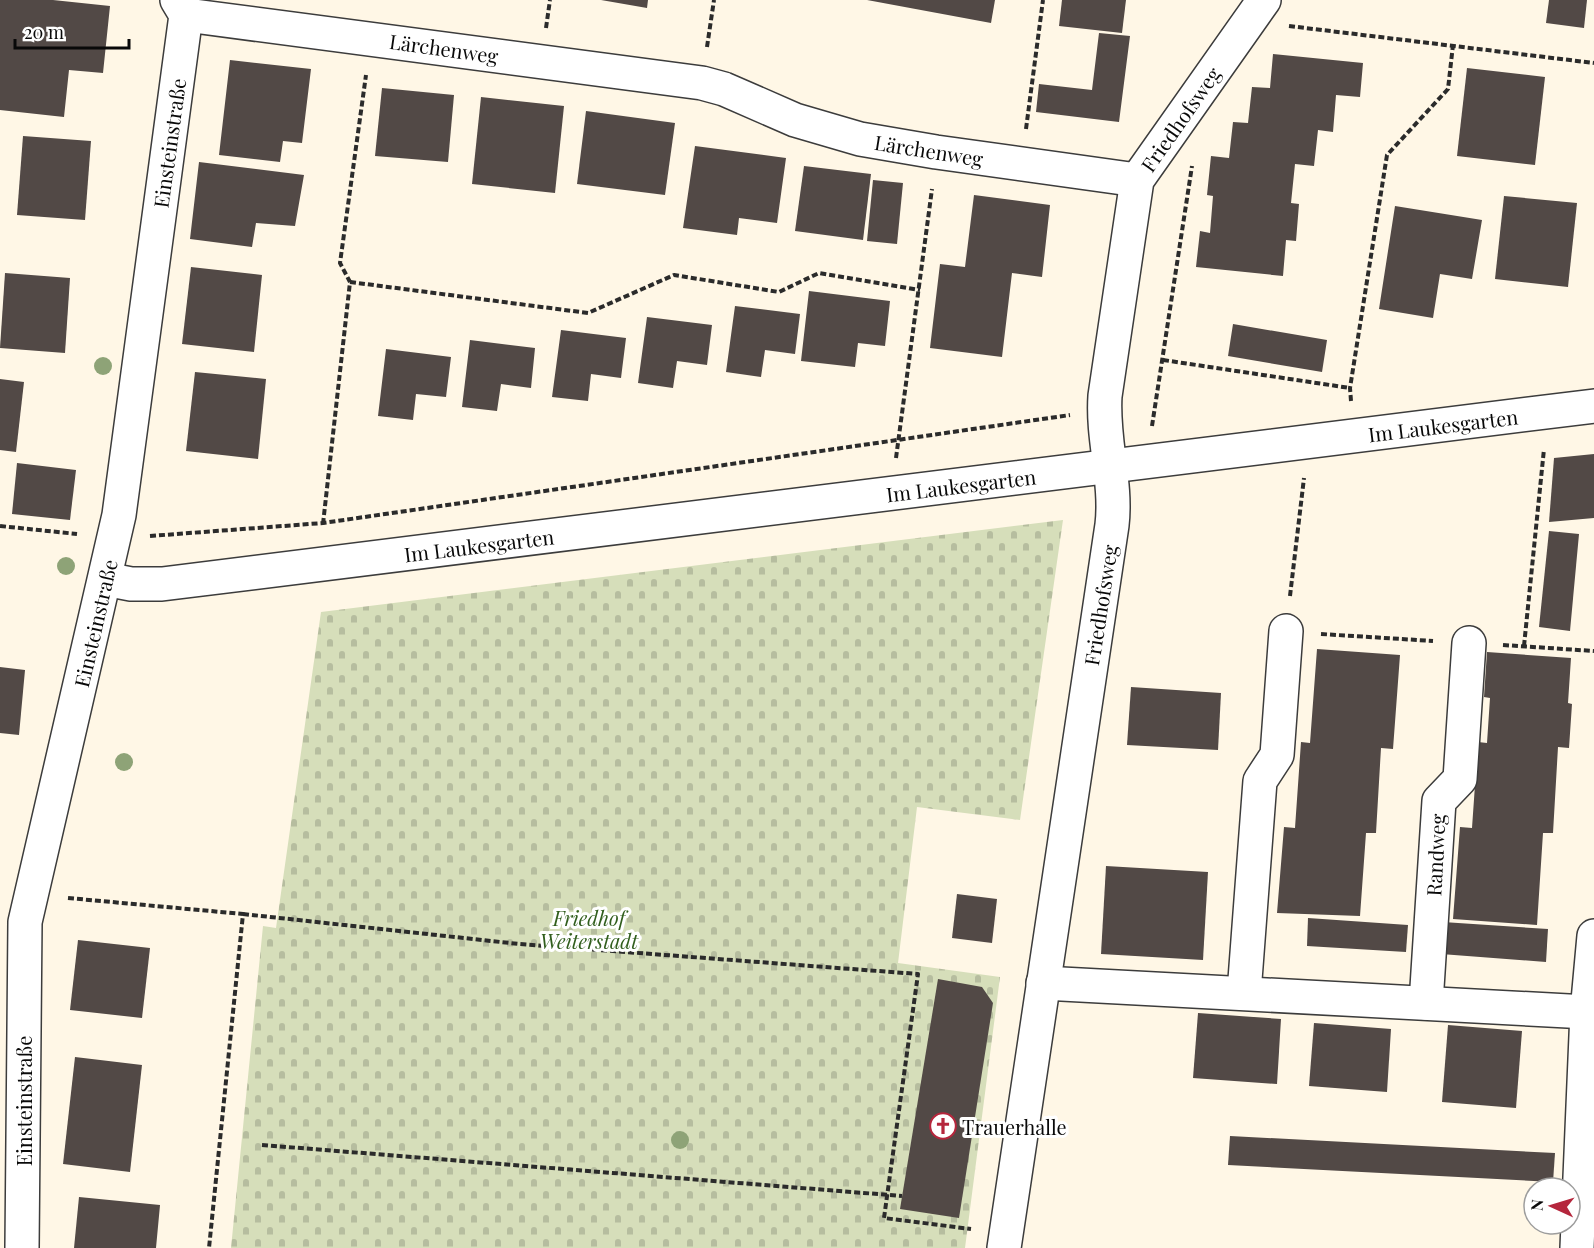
<svg xmlns="http://www.w3.org/2000/svg" width="1594" height="1248" font-family="'Playfair Display',serif">
<defs>
<pattern id="cemetery-stones" width="16" height="16" patternUnits="userSpaceOnUse" patternTransform="scale(1.5)"><rect width="16" height="16" fill="#d6deba"/><path d="M2 7V4a2 2 0 0 1 4 0v3zM10 15v-3a2 2 0 0 1 4 0v3z" fill="#b6bd9f"/></pattern>
</defs>
<rect width="100%" height="100%" fill="#fff7e6"/>
<polygon fill="url(#cemetery-stones)" points="1063,520 1020,820 917,807 898,963 1000,977 965,1248 231,1248 263,926 276,928 321,612"/>
<g fill="#524946">
<polygon points="0,0 53,0 110,6 103,73 69,70 64,117 0,110"/>
<polygon points="601,0 648,0 647,8"/>
<polygon points="867,0 995,0 991,23"/>
<polygon points="1062,0 1126,0 1122,33 1059,26"/>
<polygon points="1549,0 1587,0 1584,28 1546,23"/>
<polygon points="1099,33 1130,36 1119,122 1036,112 1039,84 1092,90"/>
<polygon points="1273,54 1363,63 1360,97 1336,95 1333,132 1318,130 1314,166 1295,164 1291,203 1299,204 1296,241 1286,240 1283,276 1196,267 1200,231 1210,233 1213,196 1207,195 1211,156 1229,158 1233,122 1248,123 1252,87 1270,88"/>
<polygon points="230,60 311,69 302,143 283,141 280,162 219,155"/>
<polygon points="1467,68 1545,77 1535,165 1457,156"/>
<polygon points="382,88 454,95 448,162 375,156"/>
<polygon points="481,97 564,106 555,193 472,184"/>
<polygon points="586,111 675,123 665,195 577,184"/>
<polygon points="23,136 91,141 85,220 17,215"/>
<polygon points="695,146 786,158 777,223 739,218 737,235 683,228"/>
<polygon points="199,162 304,175 295,226 256,223 252,247 190,239"/>
<polygon points="804,166 871,174 863,240 795,231"/>
<polygon points="873,180 903,183 897,244 867,241"/>
<polygon points="974,195 1050,205 1042,277 1012,273 1002,357 930,348 940,264 965,267"/>
<polygon points="1504,196 1577,203 1568,287 1495,279"/>
<polygon points="1395,206 1482,220 1472,279 1440,274 1433,318 1379,309"/>
<polygon points="191,267 262,275 254,352 182,344"/>
<polygon points="5,273 70,278 65,353 0,348"/>
<polygon points="809,291 890,301 885,346 858,343 855,367 801,361"/>
<polygon points="735,306 800,314 795,354 765,350 761,377 726,372"/>
<polygon points="647,317 712,325 707,365 677,361 673,388 638,383"/>
<polygon points="1233,324 1327,340 1322,372 1228,356"/>
<polygon points="561,330 626,338 621,378 591,374 588,401 552,397"/>
<polygon points="470,340 535,348 531,388 501,384 497,411 462,407"/>
<polygon points="386,349 451,357 446,397 416,394 413,420 378,416"/>
<polygon points="195,372 266,379 258,459 186,451"/>
<polygon points="0,379 24,382 16,452 0,450"/>
<polygon points="1594,454 1594,518 1549,522 1554,458"/>
<polygon points="17,463 76,470 70,520 12,514"/>
<polygon points="1549,531 1579,534 1570,631 1539,627"/>
<polygon points="1317,649 1400,655 1393,749 1381,748 1376,833 1366,833 1360,916 1277,913 1284,827 1295,828 1301,742 1310,743"/>
<polygon points="1487,652 1571,658 1568,703 1572,704 1569,748 1558,747 1553,833 1543,833 1537,925 1453,919 1460,827 1472,828 1478,742 1487,743 1490,698 1484,697"/>
<polygon points="0,667 25,670 19,735 0,733"/>
<polygon points="1131,687 1221,693 1218,750 1127,745"/>
<polygon points="1106,866 1208,872 1203,960 1101,954"/>
<polygon points="957,894 997,899 992,943 952,938"/>
<polygon points="1308,918 1408,925 1406,952 1307,946"/>
<polygon points="1443,922 1548,929 1546,962 1441,954"/>
<polygon points="78,940 150,948 142,1018 70,1010"/>
<polygon points="938,979 982,987 993,1003 959,1218 900,1209"/>
<polygon points="1198,1013 1281,1019 1277,1084 1193,1078"/>
<polygon points="1314,1023 1391,1029 1387,1092 1309,1086"/>
<polygon points="1448,1025 1522,1031 1516,1108 1442,1102"/>
<polygon points="75,1057 142,1065 130,1172 63,1164"/>
<polygon points="1230,1136 1555,1153 1553,1182 1228,1165"/>
<polygon points="79,1197 160,1205 156,1248 74,1248"/>
</g>
<g fill="none" stroke-linecap="round" stroke-linejoin="round">
<g stroke="#3c3c3c" stroke-width="36">
<g id="street">
<polyline points="186,15 702,83 724,89 795,120 860,139 936,152 1137,180"/>
<polyline points="105,579 131,584 162,584 1594,406"/>
<polyline points="1043,983 1587,1012"/>
<polyline points="1244,993 1260,781 1277,755 1286,631"/>
<polyline points="1426,1003 1439,801 1460,779 1469,643"/>
<polyline points="22,1248 25,922 119,515 186,15 177,0"/>
<path d="M1004 1248 1112 525C1117 482 1102 440 1105 396L1137 180 1264 0"/>
<polyline points="1577,1248 1587,1012 1594,936"/>
</g>
</g>
<g stroke="#2b2b2b" stroke-width="4" stroke-dasharray="6 3" stroke-linecap="butt">
<polyline points="1289,26 1594,63"/>
<polyline points="546,28 550,0"/>
<polyline points="707,47 714,0"/>
<polyline points="1026,129 1043,0"/>
<polyline points="350,282 588,313 674,275 779,292 819,273 920,290"/>
<polyline points="1163,360 1350,388"/>
<polyline points="1351,401 1350,388 1387,155 1448,89 1453,45"/>
<polyline points="1152,426 1192,166"/>
<polyline points="896,458 932,189"/>
<polyline points="323,524 350,282 340,263 366,75"/>
<polyline points="0,526 77,534"/>
<polyline points="150,536 323,523 1070,415"/>
<polyline points="1290,596 1304,478"/>
<polyline points="1321,634 1433,641"/>
<polyline points="1503,645 1594,651"/>
<polyline points="1524,646 1544,449"/>
<polyline points="68,898 243,914 209,1248"/>
<polyline points="243,914 519,944 918,974 884,1218 971,1229"/>
<polyline points="262,1145 902,1196"/>
</g>
<use href="#street" stroke="#fff" stroke-width="33"/>
</g>
<g fill="#8ea377">
<circle cx="103" cy="366" r="9"/>
<circle cx="66" cy="566" r="9"/>
<circle cx="124" cy="762" r="9"/>
<circle cx="680" cy="1140" r="9"/>
</g>
<defs>
<g id="church-ring" transform="scale(1.35)"><circle r="9.5" fill="#fff" stroke="#b5263c" stroke-width="1.5"/><path d="M-1.2-6h2.4v3.5h3.3v2.4h-3.3V6h-2.4V-.1h-3.3v-2.4h3.3Z" fill="#b5263c"/></g>
</defs>
<g fill-rule="evenodd">
<use href="#church-ring" x="943" y="1126"/>
</g>
<g text-anchor="middle" dominant-baseline="central" stroke-width="6" stroke-linejoin="round" paint-order="stroke">
<g font-size="20" fill="#090909" stroke="#fff">
<text transform="translate(444 48) rotate(8)">Lärchenweg</text>
<text transform="translate(1180 119) rotate(-55)">Friedhofsweg</text>
<text transform="translate(169 143) rotate(-82)">Einsteinstraße</text>
<text transform="translate(929 150) rotate(9)">Lärchenweg</text>
<text transform="translate(1443 425) rotate(-7)">Im Laukesgarten</text>
<text transform="translate(961 485) rotate(-7)">Im Laukesgarten</text>
<text transform="translate(479 545) rotate(-7)">Im Laukesgarten</text>
<text transform="translate(1100 605) rotate(-81)">Friedhofsweg</text>
<text transform="translate(95 623) rotate(-77)">Einsteinstraße</text>
<text transform="translate(1435 855) rotate(-87)">Randweg</text>
<text transform="translate(23 1101) rotate(-90)">Einsteinstraße</text>
</g>
<g font-size="20" font-style="italic" fill="#315e1d" stroke="#fff">
<text x="589" y="917">Friedhof<tspan x="589" dy="23">Weiterstadt</tspan></text>
</g>
<g font-size="20" fill="#090909" stroke="#fff" text-anchor="start">
<text x="962" y="1126">Trauerhalle</text>
</g>
</g>
<g transform="translate(1552 1206) rotate(274)"><circle r="28" fill="#ffffff" stroke="#9d9d9d" stroke-width="1.5"/>
<path d="M0-4.5L10 22L0 15L-10 22Z" fill="#b5263c"/>
<text y="-9" font-size="16" font-weight="bold" text-anchor="middle" fill="#090909">N</text>
</g>
<path d="M15 39v9h114v-9" fill="none" stroke="#090909" stroke-width="3"/>
<text x="24" y="39" font-size="18" fill="#090909" stroke="#ffffff" stroke-width="4.5" paint-order="stroke">20 m</text>
</svg>
